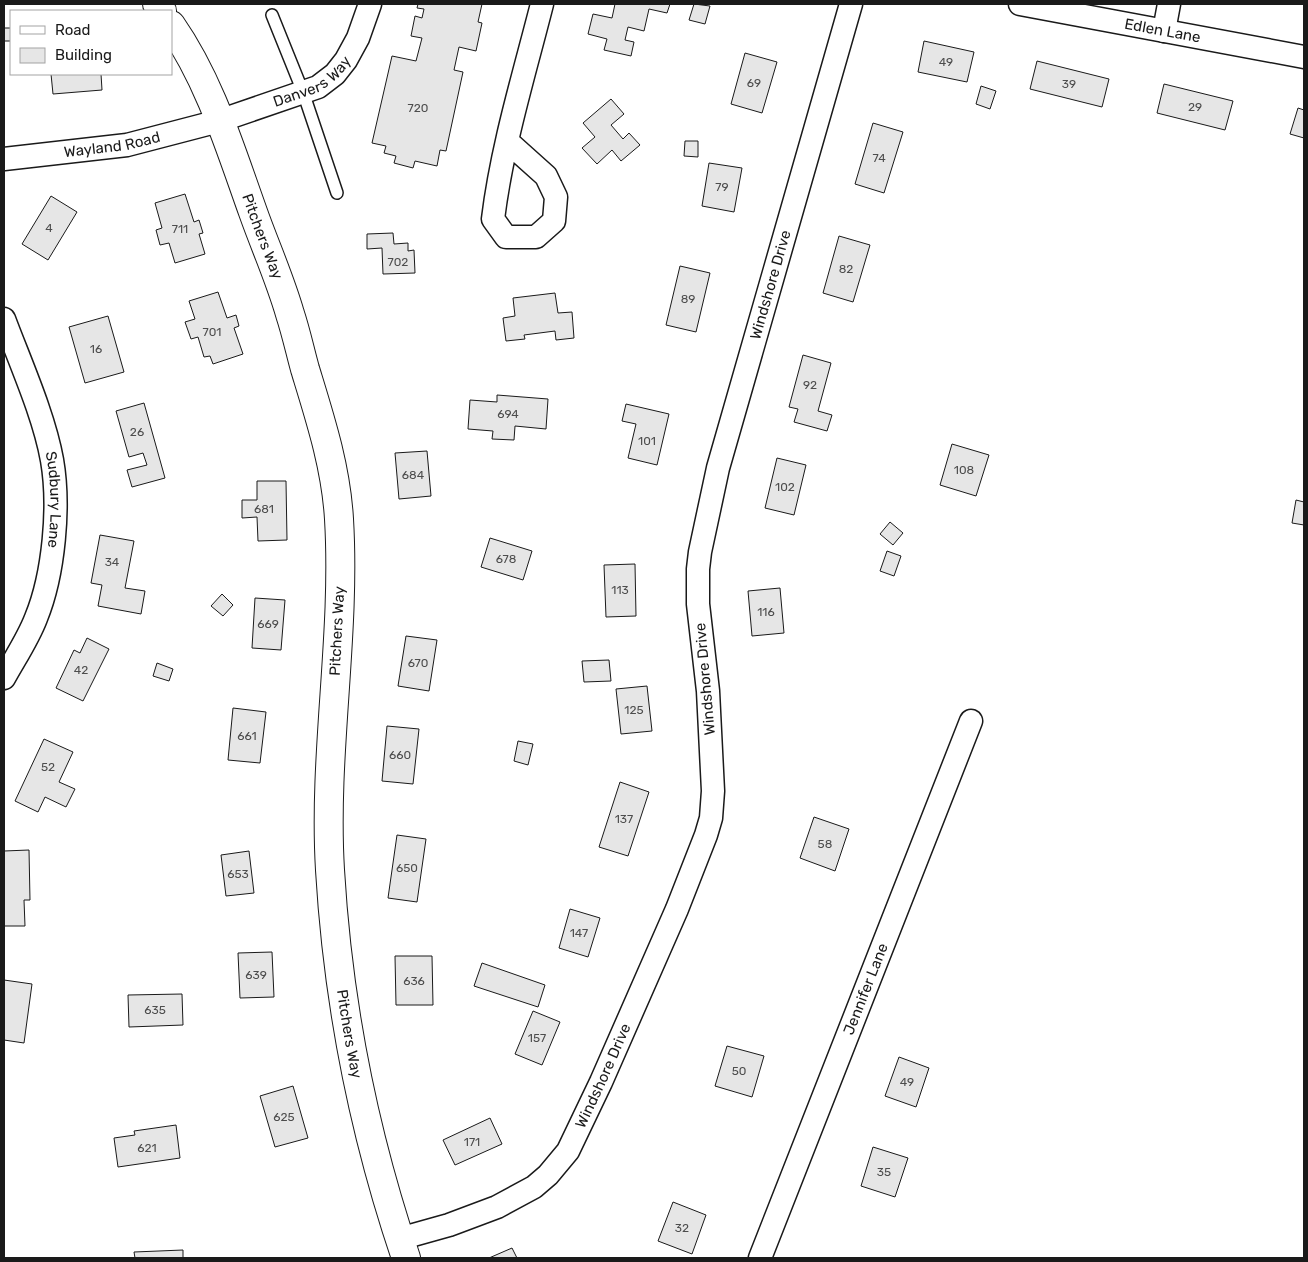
<svg xmlns="http://www.w3.org/2000/svg" width="1308" height="1262" font-family="Rubik,sans-serif">
<rect width="100%" height="100%" fill="#fff"/>
<g fill="#e6e6e6" stroke="#1a1a1a">
<polygon points="418,4 482,4 478,22 482,23 476,51 459,47 454,70 463,72 446,151 440,150 437,166 415,161 413,168 394,163 396,156 384,153 386,146 372,143 392,56 416,61 422,38 411,36 415,16 422,18 424,9 417,8"/>
<polygon points="615,4 670,4 667,13 649,9 644,31 628,27 625,40 634,42 631,56 604,50 607,39 588,34 593,14 612,18"/>
<polygon points="694,4 710,6 705,24 689,20"/>
<rect x="4" y="28" width="7" height="13"/>
<polygon points="924,41 974,52 967,82 918,72"/>
<polygon points="745,53 777,62 762,113 731,104"/>
<polygon points="1037,61 1109,79 1102,107 1030,89"/>
<polygon points="51,74 101,74 102,90 53,94"/>
<polygon points="1164,84 1233,101 1225,130 1157,113"/>
<polygon points="981,86 996,91 990,109 976,104"/>
<polygon points="611,99 624,114 611,125 623,139 629,133 640,145 621,161 612,150 597,164 582,148 595,137 583,123"/>
<polygon points="1298,108 1304,110 1304,138 1290,134"/>
<polygon points="873,123 903,132 884,193 855,184"/>
<polygon points="685,141 698,141 698,157 684,156"/>
<polygon points="709,163 742,168 734,212 702,206"/>
<polygon points="185,194 194,222 199,220 203,233 199,234 205,254 175,263 169,243 160,245 156,230 162,228 155,203"/>
<polygon points="51,196 77,212 48,260 22,244"/>
<polygon points="393,233 394,244 408,243 408,251 414,250 415,273 383,274 382,248 367,249 367,234"/>
<polygon points="839,236 870,245 853,302 823,293"/>
<polygon points="680,266 710,273 696,332 666,325"/>
<polygon points="218,292 227,318 236,315 239,326 234,328 243,354 213,364 210,356 204,357 198,337 191,339 185,322 195,319 189,301"/>
<polygon points="555,293 558,313 572,312 574,338 556,340 555,331 524,335 525,339 506,341 503,318 515,316 513,298"/>
<polygon points="108,316 124,372 85,383 69,327"/>
<polygon points="803,355 831,363 818,411 832,415 827,431 794,422 798,409 789,407"/>
<polygon points="497,395 548,399 546,429 515,426 514,440 492,439 493,431 468,429 470,400 497,402"/>
<polygon points="144,403 165,478 132,487 127,470 147,465 143,453 129,457 116,411"/>
<polygon points="626,404 669,414 657,465 628,458 636,424 622,421"/>
<polygon points="952,444 989,455 976,496 940,485"/>
<polygon points="427,451 431,496 399,499 395,453"/>
<polygon points="777,458 806,465 794,515 765,508"/>
<polygon points="257,481 286,481 287,540 258,541 257,517 242,518 242,500 257,500"/>
<polygon points="1296,500 1304,502 1304,525 1292,523"/>
<polygon points="890,522 903,533 893,545 880,534"/>
<polygon points="100,535 134,541 125,588 145,591 141,614 98,606 102,585 91,583"/>
<polygon points="490,538 532,551 523,580 481,567"/>
<polygon points="887,551 901,556 894,576 880,571"/>
<polygon points="635,564 636,616 606,617 604,565"/>
<polygon points="780,588 784,633 752,636 748,591"/>
<polygon points="222,594 233,605 223,616 211,606"/>
<polygon points="255,598 285,600 281,650 252,648"/>
<polygon points="406,636 437,640 429,691 398,686"/>
<polygon points="87,638 109,649 83,701 56,688 74,650 80,653"/>
<polygon points="609,660 611,681 584,682 582,661"/>
<polygon points="157,663 173,669 169,681 153,676"/>
<polygon points="647,686 652,731 621,734 616,689"/>
<polygon points="233,708 266,712 260,763 228,760"/>
<polygon points="387,726 419,729 413,784 382,781"/>
<polygon points="44,739 73,752 59,782 75,789 66,807 45,797 38,812 15,801"/>
<polygon points="518,741 533,744 528,765 514,761"/>
<polygon points="620,782 649,792 628,856 599,847"/>
<polygon points="814,817 849,829 835,871 800,858"/>
<polygon points="397,835 426,839 417,902 388,898"/>
<polygon points="29,850 30,900 24,900 25,926 4,926 4,851"/>
<polygon points="249,851 254,893 226,896 221,855"/>
<polygon points="570,909 600,918 588,957 559,948"/>
<polygon points="272,952 274,997 240,998 238,953"/>
<polygon points="395,956 432,956 433,1005 396,1005"/>
<polygon points="482,963 545,985 538,1007 474,986"/>
<polygon points="4,980 32,984 24,1043 4,1040"/>
<polygon points="182,994 183,1025 129,1027 128,995"/>
<polygon points="533,1011 560,1022 542,1065 515,1054"/>
<polygon points="727,1046 764,1056 752,1097 715,1086"/>
<polygon points="899,1057 929,1068 916,1107 885,1096"/>
<polygon points="293,1086 308,1138 275,1147 260,1096"/>
<polygon points="490,1118 502,1144 455,1165 443,1140"/>
<polygon points="176,1125 180,1158 118,1167 114,1138 135,1135 134,1131"/>
<polygon points="873,1147 908,1158 895,1197 861,1186"/>
<polygon points="673,1202 706,1215 692,1254 658,1241"/>
<polygon points="512,1248 517,1258 489,1258"/>
<polygon points="183,1250 183,1258 135,1258 134,1252"/>
</g>
<g fill="none" stroke-linecap="round" stroke-linejoin="round">
<g stroke="#1a1a1a" stroke-width="14">
<polyline id="lane" points="272,15 303,92 337,193"/>
</g>
<g stroke="#1a1a1a" stroke-width="25">
<g id="street">
<path id="s1" d="M1020 4 1304 57"/>
<polyline points="1164,31 1169,4"/>
<path d="M507 141 546 176 556 197 554 221 536 237H506L493 219C502 146 524 75 542 4"/>
<path id="s2" d="M4 159 127 145 219 121 318 87 335 74 346 60 358 38 370 4"/>
<path id="s3" d="M4 319C20 362 44 415 52 460 60 506 54 574 36 618 28 639 15 658 4 678"/>
<path id="s4" d="M399 1239 449 1225 497 1207 534 1187 548 1175 568 1151 601 1082 677 909 706 835 711 818 713 791 708 691 698 604V569L700 552 718 468 851 4"/>
<path id="s5" d="M760 1258 971 721"/>
</g>
</g>
<g stroke="#1a1a1a" stroke-width="30">
<g id="secondary">
<polyline points="157,4 162,11"/>
<path id="s6" d="M171 25C210 81 230 148 253 212 265 246 280 279 290 314 296 332 300 351 305 369 320 418 336 467 339 519 346 636 323 753 330 870 338 1005 363 1131 406 1258"/>
</g>
</g>
<use href="#lane" stroke="#fff" stroke-width="11"/>
<use href="#street" stroke="#fff" stroke-width="22"/>
<use href="#secondary" stroke="#fff" stroke-width="28"/>
</g>
<g text-anchor="middle" dominant-baseline="central" stroke-width="4" stroke-linejoin="round" paint-order="stroke">
<g font-size="12" fill="#4d4d4d">
<text x="946" y="62">49</text>
<text x="754" y="83">69</text>
<text x="1069" y="84">39</text>
<text x="1195" y="107">29</text>
<text x="418" y="108">720</text>
<text x="879" y="158">74</text>
<text x="722" y="187">79</text>
<text x="49" y="228">4</text>
<text x="180" y="229">711</text>
<text x="398" y="262">702</text>
<text x="846" y="269">82</text>
<text x="688" y="299">89</text>
<text x="212" y="332">701</text>
<text x="96" y="349">16</text>
<text x="810" y="385">92</text>
<text x="508" y="414">694</text>
<text x="137" y="432">26</text>
<text x="647" y="441">101</text>
<text x="964" y="470">108</text>
<text x="413" y="475">684</text>
<text x="785" y="487">102</text>
<text x="264" y="509">681</text>
<text x="506" y="559">678</text>
<text x="112" y="562">34</text>
<text x="620" y="590">113</text>
<text x="766" y="612">116</text>
<text x="268" y="624">669</text>
<text x="418" y="663">670</text>
<text x="81" y="670">42</text>
<text x="634" y="710">125</text>
<text x="247" y="736">661</text>
<text x="400" y="755">660</text>
<text x="48" y="767">52</text>
<text x="624" y="819">137</text>
<text x="825" y="844">58</text>
<text x="407" y="868">650</text>
<text x="238" y="874">653</text>
<text x="579" y="933">147</text>
<text x="256" y="975">639</text>
<text x="414" y="981">636</text>
<text x="155" y="1010">635</text>
<text x="537" y="1038">157</text>
<text x="739" y="1071">50</text>
<text x="907" y="1082">49</text>
<text x="284" y="1117">625</text>
<text x="472" y="1142">171</text>
<text x="147" y="1148">621</text>
<text x="884" y="1172">35</text>
<text x="682" y="1228">32</text>
</g>
<g font-size="15" fill="#1a1a1a" stroke="#fff">
<text stroke="none"><textPath href="#s1" startOffset="145">Edlen Lane</textPath></text>
<text stroke="none"><textPath href="#s2" startOffset="321">Danvers Way</textPath></text>
<text stroke="none"><textPath href="#s2" startOffset="109">Wayland Road</textPath></text>
<text stroke="none"><textPath href="#s6" startOffset="231">Pitchers Way</textPath></text>
<text stroke="none"><textPath href="#s4" startOffset="1101">Windshore Drive</textPath></text>
<text stroke="none"><textPath href="#s3" startOffset="189">Sudbury Lane</textPath></text>
<text transform="translate(337 631) rotate(-87)">Pitchers Way</text>
<text transform="translate(705 679) rotate(-95)">Windshore Drive</text>
<text stroke="none"><textPath href="#s5" startOffset="289">Jennifer Lane</textPath></text>
<text stroke="none"><textPath href="#s6" startOffset="1041">Pitchers Way</textPath></text>
<text stroke="none"><textPath href="#s4" startOffset="278">Windshore Drive</textPath></text>
</g>
</g>
<rect width="1308" height="1262" fill="none" stroke="#1a1a1a" stroke-width="10"/>
<rect x="10" y="10" width="162" height="65" fill="#ffffff" stroke="#a3a3a3"/>
<rect x="20" y="26" width="25" height="8" fill="#ffffff" stroke="#a3a3a3"/>
<text x="55" y="35" font-size="15" fill="#1a1a1a">Road</text>
<rect x="20" y="48" width="25" height="15" fill="#e6e6e6" stroke="#a3a3a3"/>
<text x="55" y="60" font-size="15" fill="#1a1a1a">Building</text>
</svg>
